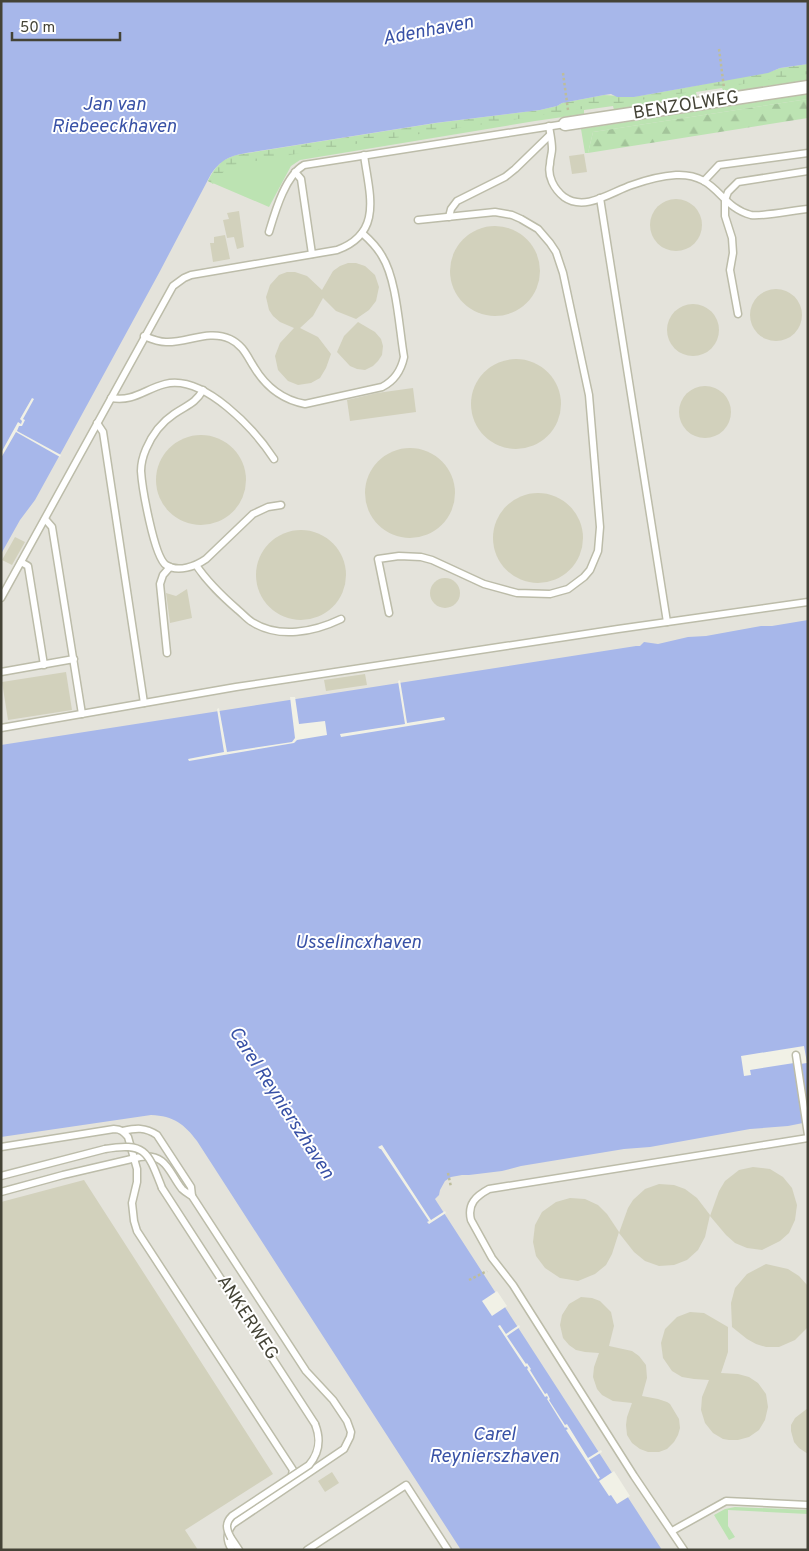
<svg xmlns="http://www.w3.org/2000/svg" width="809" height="1551" font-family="Overpass,sans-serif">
<defs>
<pattern id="forest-firs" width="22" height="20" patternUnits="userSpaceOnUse" patternTransform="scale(1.25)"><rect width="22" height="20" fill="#bce3b2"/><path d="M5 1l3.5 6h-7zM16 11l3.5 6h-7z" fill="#a3c49a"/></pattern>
<pattern id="wetland-marsh" width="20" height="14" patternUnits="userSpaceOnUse" patternTransform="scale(1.25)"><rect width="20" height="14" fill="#bce3b2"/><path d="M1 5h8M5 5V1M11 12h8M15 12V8" fill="none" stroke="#a3c49a"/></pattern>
</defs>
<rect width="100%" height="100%" fill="#f1f1e6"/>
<rect fill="#e4e3db" x="1" y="1" width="807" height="1549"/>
<g fill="#bce3b2">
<polygon points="808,64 808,80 727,92 727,90 723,90 722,88 696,92 697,97 614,110 613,106 584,110 584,114 535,121 300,160 291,166 269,207 208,181 223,160 659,93"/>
<polygon points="808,94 808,99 593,132 588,153 585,153 581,129"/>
<polygon points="735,1507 808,1510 808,1514 728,1510 728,1526 735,1537 729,1540 714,1515 725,1509"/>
</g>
<polygon fill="url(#forest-firs)" points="808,99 808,118 588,153 593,132"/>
<path fill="url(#wetland-marsh)" d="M808 64V74L336 147 233 165 221 174 213 184 208 181C214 168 222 159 236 155L436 123 540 110 557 106 562 103 604 95 634 97 768 73 780 68Z"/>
<g fill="#a7b7ea">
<path d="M1 1H808V64L780 68 768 73 634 97H617L611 94 604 95 562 103 557 106 540 110 435 123 253 152C233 155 223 157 211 174L159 273 62 451 35 500 20 520 1 554Z"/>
<path d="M808 620V1122L788 1126 750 1129 650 1147 624 1149 521 1166 502 1171 469 1175H462L451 1177 445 1181 440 1190 439 1195 435 1199 662 1550H461L197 1141C184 1124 174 1116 151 1115L1 1137V745L636 646H640L644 642 658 644 688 637 706 636 761 626H772Z"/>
</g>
<g fill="#f1f1e6">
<polygon points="32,398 34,399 23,419 25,420 22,426 19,426 17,431 61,455 60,457 16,432 1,458 1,453 18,422 21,424 22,421 20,419"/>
<polygon points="400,680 407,723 444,717 445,720 341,737 340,734 405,724 398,681"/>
<polygon points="290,697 295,697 299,724 325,721 327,735 297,740 294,743 189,761 188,759 224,752 217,709 219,708 227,752 292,742 295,738"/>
<polygon points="804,1046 807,1063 800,1064 808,1125 803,1125 794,1063 750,1070 751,1075 744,1076 741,1056"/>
<polygon points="382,1145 431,1220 445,1211 446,1213 429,1224 427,1222 429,1221 381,1149 380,1149 378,1147"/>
<polygon points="497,1291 507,1306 492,1316 482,1301"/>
<polygon points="500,1325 506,1334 519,1325 520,1327 507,1336 526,1364 527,1363 531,1369 530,1370 545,1394 547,1393 550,1399 549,1400 565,1425 567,1424 588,1458 601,1450 602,1452 589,1460 600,1478 598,1479 566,1430 568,1429 566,1427 565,1428 547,1399 548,1398 547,1396 545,1397 527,1369 528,1368 527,1366 525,1367 498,1326"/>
<polygon points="614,1471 630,1496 617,1504 611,1495 609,1496 599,1481"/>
</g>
<g fill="#d2d1bc">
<polygon points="584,154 587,172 572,174 569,156"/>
<circle cx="676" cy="225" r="26"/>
<polygon points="239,211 244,247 237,249 234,237 227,238 223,220 229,219 227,213"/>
<circle cx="495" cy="271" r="45"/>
<polygon points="225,235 230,259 213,262 210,243 214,243 214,237"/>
<polygon points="348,263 356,263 365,266 375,275 379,287 376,301 369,310 356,319 336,311 323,298 313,316 300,328 318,337 331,354 326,368 320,378 311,383 298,385 288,381 278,370 275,356 280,343 294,328 280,322 273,316 269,310 266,297 270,285 279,275 287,272 295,272 307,276 322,290 333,271 340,266"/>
<circle cx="776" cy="315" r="26"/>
<circle cx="693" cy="330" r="26"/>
<polygon points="358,322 375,332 381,339 383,346 382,355 378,361 373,366 365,370 357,369 350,366 337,352 344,336"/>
<circle cx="516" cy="404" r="45"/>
<circle cx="705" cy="412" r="26"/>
<polygon points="413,388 416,412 350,421 347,400 377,393"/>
<circle cx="201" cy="480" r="45"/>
<circle cx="410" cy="493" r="45"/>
<circle cx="538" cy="538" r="45"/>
<circle cx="301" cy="575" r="45"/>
<polygon points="15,537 25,542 12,565 2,560"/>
<circle cx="445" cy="593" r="15"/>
<polygon points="187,589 192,618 170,623 166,593 176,596"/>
<polygon points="66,672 72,710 8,720 2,682"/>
<polygon points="365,674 367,685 326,691 324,680"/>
<polygon points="753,1167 770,1169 783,1177 792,1188 797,1205 795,1220 789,1233 780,1241 762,1250 747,1248 735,1243 726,1235 710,1216 719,1191 725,1181 739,1170"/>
<polygon points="84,1180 273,1474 185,1530 198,1550 1,1550 1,1202"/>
<polygon points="659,1184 674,1185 685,1189 697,1198 710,1215 705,1237 698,1250 687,1260 674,1265 659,1266 645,1261 634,1252 619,1233 628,1208 633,1200 645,1189"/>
<polygon points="570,1198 585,1199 598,1205 607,1214 619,1232 612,1254 606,1265 595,1274 578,1281 560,1278 545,1268 536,1256 533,1242 535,1225 542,1212 556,1202"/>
<polygon points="766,1264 788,1269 799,1276 808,1286 808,1327 795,1340 779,1347 766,1347 756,1344 747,1339 732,1327 731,1303 735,1288 747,1274"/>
<polygon points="581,1297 592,1298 600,1301 611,1312 614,1326 609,1346 632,1351 639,1356 646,1365 647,1378 642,1396 658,1399 667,1402 670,1404 679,1419 680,1428 678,1435 674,1442 667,1449 659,1452 648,1452 640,1449 632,1443 627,1435 626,1425 627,1417 632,1403 613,1401 602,1395 597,1389 593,1377 594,1367 599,1353 585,1352 576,1350 569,1345 563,1338 560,1325 562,1315 569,1304"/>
<polygon points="690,1312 704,1313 728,1327 728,1352 721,1373 738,1374 749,1377 758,1383 766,1394 768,1407 765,1420 759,1430 749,1437 738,1440 729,1440 723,1439 713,1433 705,1423 701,1410 702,1397 709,1380 694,1379 682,1377 672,1371 663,1358 661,1343 665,1329 677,1317"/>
<polygon points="808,1408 808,1454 799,1448 794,1442 791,1431 791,1425 795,1418"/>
<polygon points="332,1472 339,1483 325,1492 318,1481"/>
</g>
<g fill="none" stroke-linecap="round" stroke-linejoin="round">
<g stroke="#bcbca9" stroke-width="9">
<g id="lane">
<path d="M549 126C550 133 552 141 552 149 552 154 550 158 550 164 547 176 554 189 564 197 585 212 611 192 632 185 646 180 661 176 676 175 717 173 719 207 751 215 761 217 795 210 808 209"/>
<polyline points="295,172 301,179 312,254"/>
<polyline points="704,181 719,165 808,153"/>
<polyline points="600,198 667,622"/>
<polyline points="449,217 451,209 457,201 505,177 515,169 550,135"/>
<path d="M269 232C275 212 285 176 304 165L565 124"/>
<polyline points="738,314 730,270 733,253 732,238 725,216 725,200 728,192 738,182 808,171"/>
<path d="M144 336C151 339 158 342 166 342 187 343 209 329 230 339 243 345 247 356 254 367 266 387 283 400 305 404L382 387C394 381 401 371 404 357 399 328 397 280 382 256 377 247 370 240 362 233"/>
<path d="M203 390C195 404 187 405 174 414 162 422 152 435 146 449 143 456 141 463 141 471 142 487 154 557 166 565 178 573 196 566 206 559L253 514 268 507 281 505"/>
<path d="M111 398C134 402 145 389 165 384 204 374 255 430 274 459"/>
<polyline points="97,423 103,432 144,703"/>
<polyline points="45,519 52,527 82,714"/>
<polyline points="21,562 28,566 44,665"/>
<path d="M196 565C208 583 222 596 238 610 243 614 247 619 252 622 279 639 314 632 341 619"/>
<path d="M1 598 173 286 184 278 191 275 337 250C384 233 369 193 364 155"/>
<polyline points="389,613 378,559 399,556 421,557 432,560 484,584 517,593 550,594 568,589 584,577 590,570 598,551 600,527 589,395 563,273 556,252 550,243 538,229 521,219 512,215 495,212 418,220"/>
<polyline points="167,653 160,584 163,575 170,567"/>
<polyline points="1,672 74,659"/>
<polyline points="1,728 236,687 618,629 808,602"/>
<polyline points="796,1055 808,1135"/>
<path d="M123 1131C136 1128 145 1127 157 1135L191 1187 192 1196"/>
<path d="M1 1147 114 1129C121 1129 124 1132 128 1137L137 1169V1182L132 1203 134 1221 137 1231 293 1470 291 1479"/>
<polyline points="1,1176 105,1149"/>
<polyline points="162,1188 315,1424"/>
<path d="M1 1192 63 1175 140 1157C167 1153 169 1173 182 1189 185 1192 189 1194 192 1196L306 1371 333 1400 347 1421 351 1432 350 1437 344 1449 233 1524C226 1533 226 1540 232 1550"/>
<polyline points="672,1531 726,1501 808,1505"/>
<polyline points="231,1538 239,1550"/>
<polyline points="307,1550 406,1485 448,1550"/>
<path d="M684 1550 634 1476 513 1285 492 1258 471 1220C467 1204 476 1196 489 1189L808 1138"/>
</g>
</g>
<g stroke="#bcbca9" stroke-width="15">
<polyline id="street" points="565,124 808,87"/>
</g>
<g stroke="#bdbd9c" stroke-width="2.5" stroke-dasharray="2.5 2.5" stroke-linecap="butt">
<polyline points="719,49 724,88"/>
<polyline points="563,73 568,110"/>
<polyline points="448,1173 451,1187"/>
<polyline points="469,1280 487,1271"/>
</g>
<use href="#lane" stroke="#fff" stroke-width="6"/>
<use href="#street" stroke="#fff" stroke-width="12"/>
<g stroke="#bcbca9" stroke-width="9" stroke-linecap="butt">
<g id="lane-bridge">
<path d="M105 1149C146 1142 148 1152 162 1188"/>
<path d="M231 1538C226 1529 225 1523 232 1516L309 1465C320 1452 321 1439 315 1424"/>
</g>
</g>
<use href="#lane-bridge" stroke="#fff" stroke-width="6"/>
</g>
<g text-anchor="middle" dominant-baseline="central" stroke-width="4" stroke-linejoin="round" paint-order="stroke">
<g font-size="18" fill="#444336" stroke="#fff">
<text transform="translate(686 106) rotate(-9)">BENZOLWEG</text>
<text transform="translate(247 1318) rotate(57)">ANKERWEG</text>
</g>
<g font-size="19" font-style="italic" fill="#3851a6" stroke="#fff">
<text transform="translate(428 31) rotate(-11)">Adenhaven</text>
<text x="114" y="105">Jan van<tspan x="114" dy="22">Riebeeckhaven</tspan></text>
<text x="358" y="943">Usselincxhaven</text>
<text transform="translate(281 1103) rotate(57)">Carel Reynierszhaven</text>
<text x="494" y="1435">Carel<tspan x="494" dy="22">Reynierszhaven</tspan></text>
</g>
</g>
<rect width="809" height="1551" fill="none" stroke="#444336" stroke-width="5"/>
<path d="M12 32v8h108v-8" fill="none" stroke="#444336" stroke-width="2.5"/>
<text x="20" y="32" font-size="15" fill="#444336" stroke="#ffffff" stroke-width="4" paint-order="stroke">50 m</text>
</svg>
